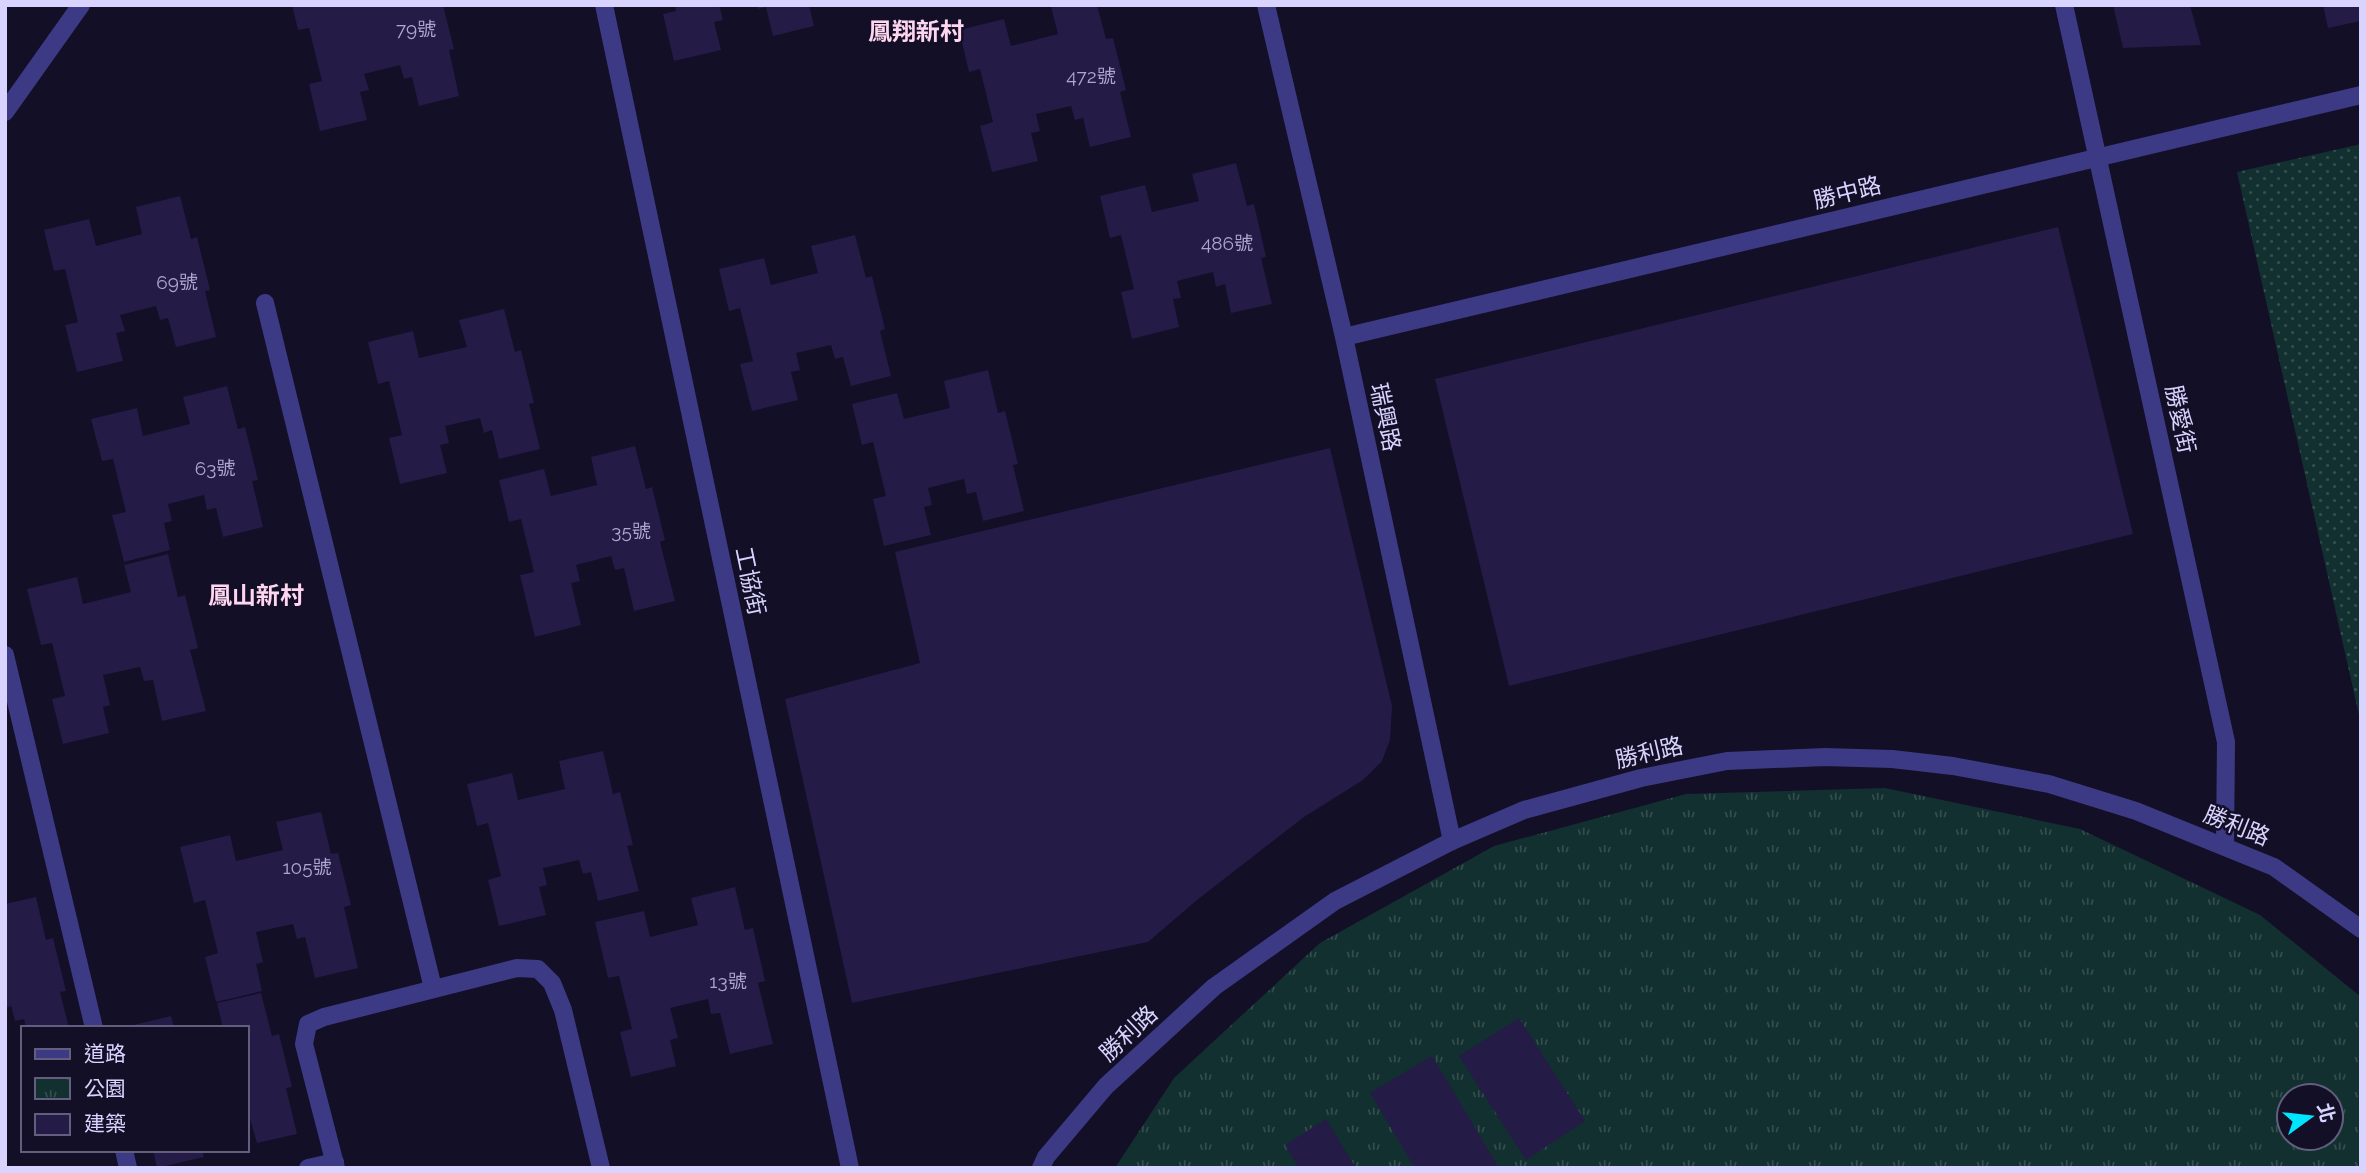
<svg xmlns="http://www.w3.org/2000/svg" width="2366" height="1173" font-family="Raleway,'Noto Sans TC',sans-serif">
<defs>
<pattern id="grass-dots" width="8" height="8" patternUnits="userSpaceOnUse" patternTransform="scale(1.75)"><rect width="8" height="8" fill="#12302f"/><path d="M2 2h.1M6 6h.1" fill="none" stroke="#344d4e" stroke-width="1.8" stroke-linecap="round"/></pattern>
<pattern id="park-tufts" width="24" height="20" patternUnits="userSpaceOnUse" patternTransform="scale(1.75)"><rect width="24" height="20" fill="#12302f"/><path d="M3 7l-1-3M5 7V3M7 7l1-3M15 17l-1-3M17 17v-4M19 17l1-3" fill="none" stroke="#344d4e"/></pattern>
</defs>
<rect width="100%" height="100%" fill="#130f26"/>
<polygon fill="url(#grass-dots)" points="2361,144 2361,724 2237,172"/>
<path fill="url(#park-tufts)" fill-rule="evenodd" d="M1885 788 2080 829 2260 915 2361 997V1168H1115L1174 1078 1320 943 1494 846 1686 794ZM2289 1096H2331V1138H2289Z"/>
<g fill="#241b47">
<polygon points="292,5 443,5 454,49 449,50 459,96 419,106 412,77 404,79 400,65 364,74 369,90 360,92 367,120 320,131 309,84 322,81 309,28 298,30"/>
<polygon points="675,5 719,5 723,20 714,22 721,50 674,61 663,14 676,11"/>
<polygon points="757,5 809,5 814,26 773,36 766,7 758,9"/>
<polygon points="1060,5 1097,5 1106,39 1113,38 1126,90 1120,92 1131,137 1090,147 1083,118 1075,120 1071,106 1036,114 1040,131 1031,133 1038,161 992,172 980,126 993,122 980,69 969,72 959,30 1004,19 1011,46 1058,34 1051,7"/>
<polygon points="2113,5 2190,5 2201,45 2123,48"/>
<polygon points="2323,5 2361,5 2361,21 2328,28"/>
<polygon points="1236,163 1247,206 1254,204 1266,257 1261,258 1272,304 1231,313 1225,284 1216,287 1213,272 1177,281 1181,298 1173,299 1179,327 1132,339 1121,292 1134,289 1121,235 1110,238 1100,196 1145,185 1152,212 1199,201 1192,174"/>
<polygon points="180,196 191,239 197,237 210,290 205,291 216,337 176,347 168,318 160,320 156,306 120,315 125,331 116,333 123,361 77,372 65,325 78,322 65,269 54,271 44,230 89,219 96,246 142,234 136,207"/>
<polygon points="2058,227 2133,534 1509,686 1435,379"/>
<polygon points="855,235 866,278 872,276 885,329 880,331 891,376 851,386 843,357 835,359 831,345 796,353 800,370 791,372 798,400 752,411 740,364 753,361 740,308 729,311 719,269 764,258 771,285 818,273 811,246"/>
<polygon points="504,309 515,352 521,350 534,403 529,404 540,449 499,459 492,430 484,433 480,418 445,426 449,443 440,445 447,473 400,484 389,438 402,435 389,381 378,384 368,342 413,331 419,358 467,347 459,320"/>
<polygon points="988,370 998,413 1005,411 1018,464 1013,465 1024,511 983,521 976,492 967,494 964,479 928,488 932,505 924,507 931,535 884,546 873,499 886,496 873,442 862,445 852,404 897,393 904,419 950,408 944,381"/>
<polygon points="227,386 238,429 245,427 258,480 252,481 263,527 223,537 216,508 207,510 204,495 168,504 172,521 164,523 170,550 124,562 112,515 126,512 113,459 102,461 91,419 137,408 143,436 190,424 183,397"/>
<polygon points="635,446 646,489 652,487 665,540 660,542 675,601 634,611 624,568 615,570 611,556 576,565 580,581 571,583 581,625 535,637 520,575 534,572 521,519 509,522 499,480 544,469 551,496 597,485 591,457"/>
<polygon points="1330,448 1392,706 1390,740 1382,761 1363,780 1304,817 1197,900 1148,942 852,1003 785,699 920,663 895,552"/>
<polygon points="168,554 178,597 185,595 198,648 190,650 206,711 162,721 153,680 144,681 140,667 103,675 110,705 103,707 109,733 63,744 52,699 65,696 52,643 41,645 27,589 77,577 83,604 131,592 124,565"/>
<polygon points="603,751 613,794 620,792 633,845 627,846 639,891 598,901 591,872 583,874 579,860 543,868 547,885 539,887 546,915 499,926 488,880 501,876 488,823 477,826 467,784 512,773 518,800 565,789 559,761"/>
<polygon points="321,812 331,854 338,853 351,905 344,907 358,968 315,978 305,937 297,939 293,924 256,932 263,962 256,964 262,991 216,1002 205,957 218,953 205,900 194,903 180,847 230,835 236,861 283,850 276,822"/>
<polygon points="735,887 745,930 753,928 765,981 758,983 773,1044 730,1054 720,1013 711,1014 708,999 670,1008 678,1038 670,1040 676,1066 631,1077 620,1032 632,1029 619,976 608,978 595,922 644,911 650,937 698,925 691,898"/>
<polygon points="36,897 46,940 53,938 66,991 60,992 69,1028 26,1028 24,1019 15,1021 11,1006 5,1008 5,904"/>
<polygon points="261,993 272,1036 279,1034 292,1087 286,1088 297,1134 257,1143 249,1115 247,1115 247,1028 223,1028 217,1003"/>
<polygon points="171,1016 174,1028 125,1028 125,1027"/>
<polygon points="1519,1018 1585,1121 1526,1160 1459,1056"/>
<polygon points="1432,1056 1499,1168 1415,1168 1370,1093"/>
<polygon points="1326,1119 1356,1168 1299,1168 1285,1145"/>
<polygon points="153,1150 202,1150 204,1157 157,1168"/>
</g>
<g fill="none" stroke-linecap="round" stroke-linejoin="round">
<g stroke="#3d3a85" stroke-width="18">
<polyline points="265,303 433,988"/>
<polyline points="5,655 94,1028"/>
<polyline points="124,1150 128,1168"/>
<polyline points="308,1168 335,1162"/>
<polyline points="336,1168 304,1044 308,1024 324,1017 517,968 538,969 552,983 563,1010 601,1168"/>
</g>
<g stroke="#3d3a85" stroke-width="18">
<polyline points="604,5 850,1168"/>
<polyline points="1266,5 1344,337 1452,841"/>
<polyline points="2064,5 2226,742 2225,845"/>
<polyline points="5,112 81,5"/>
<polyline points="1344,337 2361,95"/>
<polyline points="1041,1168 1046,1157 1106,1086 1214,987 1335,901 1452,841 1524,810 1641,778 1727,761 1825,757 1892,759 1953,766 2049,784 2136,811 2274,867 2361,929"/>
</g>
</g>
<g text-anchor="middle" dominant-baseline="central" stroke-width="5" stroke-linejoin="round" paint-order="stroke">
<g font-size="19" fill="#aca6d1">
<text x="416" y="29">79號</text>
<text x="1091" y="76">472號</text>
<text x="1227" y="243">486號</text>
<text x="177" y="282">69號</text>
<text x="215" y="468">63號</text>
<text x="631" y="531">35號</text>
<text x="307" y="867">105號</text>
<text x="728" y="981">13號</text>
</g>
<g font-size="23" fill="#d9d4ff" stroke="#130f26">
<text transform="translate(1847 192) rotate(-14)">勝中路</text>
<text transform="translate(1386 417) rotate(78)">瑞興路</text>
<text transform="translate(2181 419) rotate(78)">勝愛街</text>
<text transform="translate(751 581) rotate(78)">工協街</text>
<text transform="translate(1649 752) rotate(-13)">勝利路</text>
<text transform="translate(2237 825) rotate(22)">勝利路</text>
<text transform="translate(1128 1033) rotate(-43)">勝利路</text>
</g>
<g font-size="24" font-weight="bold" fill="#ffd6f0" stroke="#130f26">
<text x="916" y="31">鳳翔新村</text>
<text x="256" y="595">鳳山新村</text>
</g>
</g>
<rect width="2366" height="1173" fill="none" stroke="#d9d4ff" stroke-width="14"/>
<rect x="21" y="1026" width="228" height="126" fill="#130f26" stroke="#625e7d" stroke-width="2"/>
<rect x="35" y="1049" width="35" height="10" fill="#3d3a85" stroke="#625e7d" stroke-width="2"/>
<text x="84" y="1061" font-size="21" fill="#d9d4ff">道路</text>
<rect x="35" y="1078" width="35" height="21" fill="url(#park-tufts)" stroke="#625e7d" stroke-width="2"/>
<text x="84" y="1096" font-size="21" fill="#d9d4ff">公園</text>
<rect x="35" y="1114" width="35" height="21" fill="#241b47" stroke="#625e7d" stroke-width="2"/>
<text x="84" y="1131" font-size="21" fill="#d9d4ff">建築</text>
<g transform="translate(2310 1117) rotate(75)"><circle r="33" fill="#130f26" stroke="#625e7d" stroke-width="2"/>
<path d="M0-5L12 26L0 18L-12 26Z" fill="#00e5ff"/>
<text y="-10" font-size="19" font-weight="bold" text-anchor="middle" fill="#d9d4ff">北</text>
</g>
</svg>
